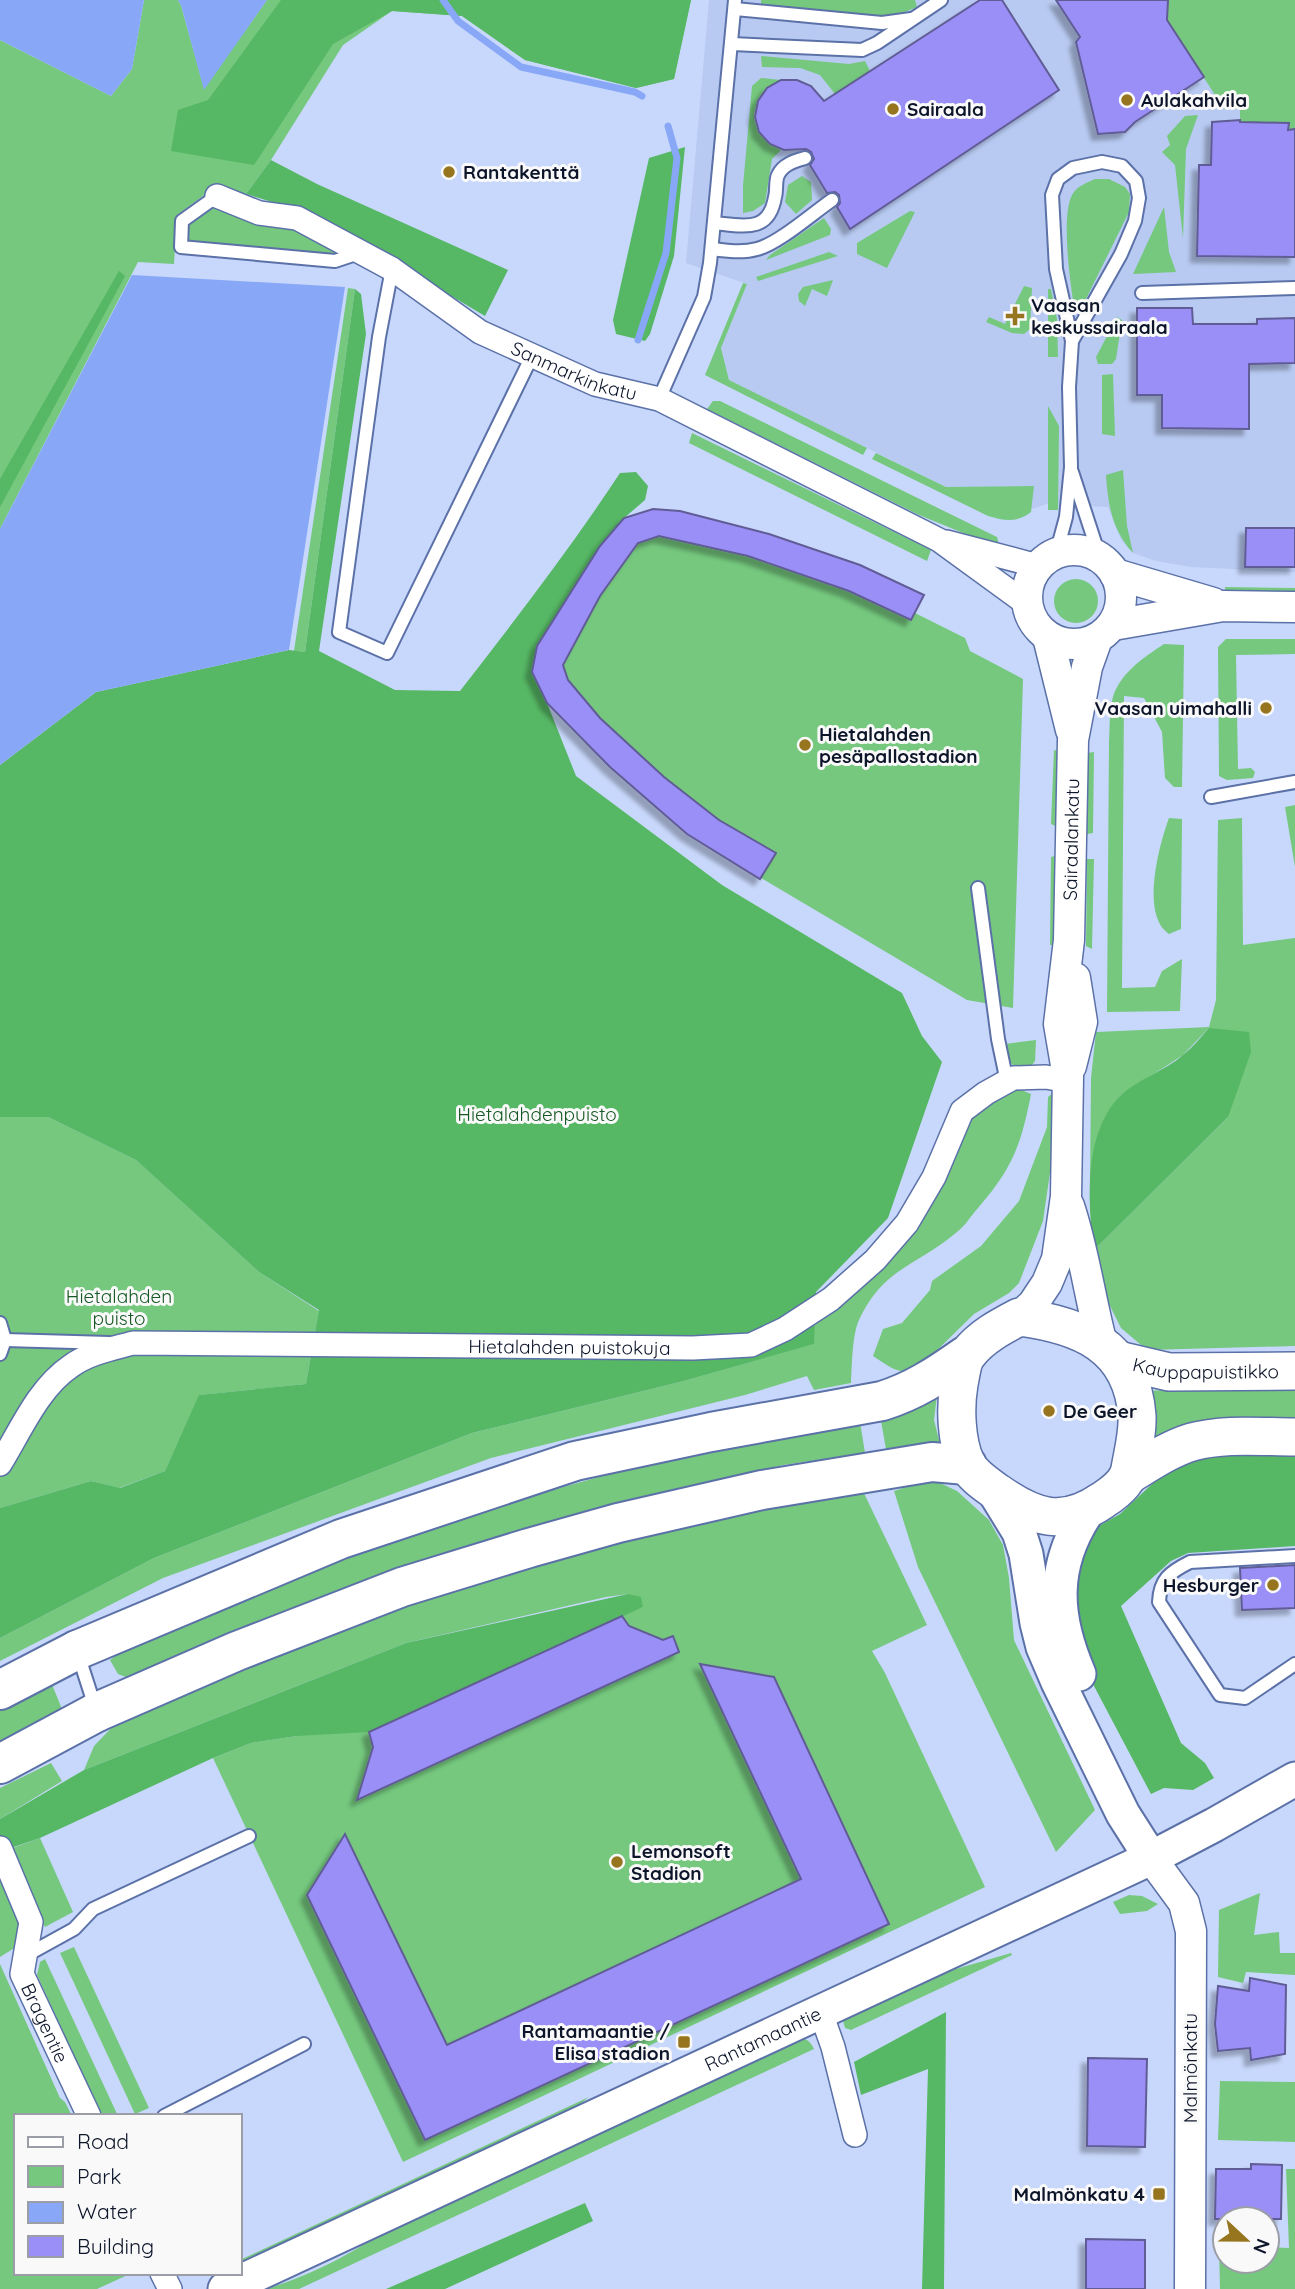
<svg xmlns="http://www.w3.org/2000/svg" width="1295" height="2289" font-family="Quicksand,sans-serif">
<defs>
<filter id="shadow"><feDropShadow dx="-6" dy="6" stdDeviation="2" flood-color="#0004"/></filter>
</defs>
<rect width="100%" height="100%" fill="#c8d8fc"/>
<polygon fill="#b8caf2" points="709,0 1295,0 1295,572 1191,567 1156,561 1133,553 1121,540 1108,507 1047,504 1007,517 729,380 721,348 747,284 686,263"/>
<g fill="#75c87e">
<polygon points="144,0 178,0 181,5 204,89 267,0 691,0 674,79 636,88 525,60 462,16 392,11 343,45 271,160 246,194 218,185 177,215 174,264 138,262 0,529 0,40 111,96 132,69"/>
<polygon points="761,0 915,0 917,7 895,16 826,13 761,7"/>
<polygon points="1168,0 1295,0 1295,129 1288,130 1289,123 1240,122 1240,109 1224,109 1167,20"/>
<polygon points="761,56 849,64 865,61 870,71 835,94 820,75 800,68 762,67"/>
<path d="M761 78 781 80C763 90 746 110 759 131 763 138 775 144 782 149L772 159 765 203 753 211 743 213V186L752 86Z"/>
<polygon points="1198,115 1186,149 1183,238 1175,165 1162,152 1170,145 1167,136 1185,116"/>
<polygon points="802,176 811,182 812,200 796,214 785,202 788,185"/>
<path d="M1095 179H1109L1125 187 1130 194 1129 212 1082 307 1078 309 1074 306C1070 282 1061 216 1072 195 1077 186 1086 183 1095 179Z"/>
<polygon points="219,205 298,226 338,252 333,257 187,241 189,223"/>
<polygon points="1164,207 1169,252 1176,272 1133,274"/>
<polygon points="910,211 915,212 887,268 857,254 857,243"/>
<polygon points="824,218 831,229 830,235 766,260 770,255"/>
<polygon points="829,252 838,256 758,281 756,277"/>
<polygon points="833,280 827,296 812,289 805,306 799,301 798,294 803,287"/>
<polygon points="743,283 747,284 721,348 729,380 867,448 863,455 705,375"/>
<polygon points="1024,286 1032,288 1030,329 1024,334 1012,333 986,322 989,317 1005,324"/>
<polygon points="348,288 355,289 305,652 294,651"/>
<polygon points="1048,289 1051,289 1057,319 1058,357 1048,357"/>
<polygon points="1117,317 1122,320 1116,359 1112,364 1098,364 1096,357"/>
<polygon points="1113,374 1115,436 1102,434 1102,375"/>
<polygon points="713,401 720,401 997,537 1000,548 919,515 707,409"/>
<polygon points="1048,406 1059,426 1058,510 1048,510"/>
<polygon points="692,433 931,550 927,561 689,443"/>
<path d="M876 453 946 487 1034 486 1031 512C1017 523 1005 521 988 516L872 459Z"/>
<path d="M1123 470 1127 526 1133 553C1112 530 1108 505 1106 475Z"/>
<path d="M653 509C681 511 705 517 732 524 799 542 862 566 924 595L915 613 965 638 970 651 1023 679 1013 1008 967 1000 687 834 610 767 547 703 532 672 537 646 600 546 624 518Z"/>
<circle cx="1076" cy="601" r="22"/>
<polygon points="1225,587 1295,588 1295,596 1226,596"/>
<polygon points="1226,639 1295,639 1295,654 1236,655 1238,769 1251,768 1255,772 1253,778 1227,780 1219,776 1218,647"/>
<path d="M1164 644 1184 645 1182 787H1174L1165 778 1162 732 1144 698 1124 696 1122 988 1155 987 1162 971 1182 959 1180 1011 1107 1012 1109 741C1110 728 1109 713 1112 701 1118 674 1143 658 1164 644Z"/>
<polygon points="1054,750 1061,752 1060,828 1051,824"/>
<polygon points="1094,752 1093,833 1087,834 1088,753"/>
<polygon points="1295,805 1295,867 1285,807"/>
<path d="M1169 818 1182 819 1181 929 1169 934C1140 915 1159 845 1169 818Z"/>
<polygon points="1242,818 1243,945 1295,938 1295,1346 1147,1350 1121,1328 1098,1282 1094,1250 1228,1117 1209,1028 1183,1055 1120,1096 1104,1121 1095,1147 1090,1183 1091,1078 1096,1032 1209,1027 1216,1000 1218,820"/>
<polygon points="1058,855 1058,945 1050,945 1051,857"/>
<polygon points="1087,859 1094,859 1092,949 1086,946"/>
<polygon points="1036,1040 1035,1061 1032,1065 1016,1068 1009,1061 1005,1044"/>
<path d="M1019 1089 1031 1094C1021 1146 1012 1169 978 1208 971 1216 965 1226 957 1232 917 1266 884 1267 859 1320 852 1335 852 1366 851 1383L814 1390 807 1376 745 1395 491 1458 163 1578 0 1661V1638L154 1558 472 1433 680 1382 813 1344 814 1326C859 1284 910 1241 941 1188 955 1163 958 1132 976 1109 986 1097 1005 1094 1019 1089Z"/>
<path d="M1056 1090 1055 1138 1043 1221 1019 1283 1009 1293 974 1314 922 1365C900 1378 892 1368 873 1356L883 1329 902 1323 930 1290 932 1281 981 1246 1019 1201 1047 1127 1048 1097Z"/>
<polygon points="0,1117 48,1117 136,1160 259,1272 319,1311 306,1384 200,1395 165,1471 119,1488 91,1481 0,1508"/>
<polygon points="1245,1386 1295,1387 1295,1425 1147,1446 1146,1391"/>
<polygon points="937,1395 934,1420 940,1444 886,1449 881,1421 908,1412"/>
<polygon points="860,1422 865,1453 783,1465 604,1510 444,1556 239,1628 131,1679 118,1674 110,1660 137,1639 417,1528 606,1475"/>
<polygon points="919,1483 940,1483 957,1491 989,1520 1003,1545 1009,1578 1014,1640 1095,1810 1056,1852 918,1567 894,1491"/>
<polygon points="862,1489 927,1625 872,1651 885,1673 985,1887 403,2162 213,1758 251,1743 297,1736 643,1607 628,1594 606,1597 406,1643 84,1770 94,1746 119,1720 385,1609 658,1529"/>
<polygon points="51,1682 62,1709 0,1743 0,1709"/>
<polygon points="51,1763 62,1781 0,1819 0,1788"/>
<polygon points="40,1838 73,1912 45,1927 10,1849"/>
<polygon points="0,1868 24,1932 21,1944 0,1957"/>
<polygon points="1260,1893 1254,1935 1279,1932 1280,1953 1295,1953 1295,1975 1246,1972 1243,1983 1218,1977 1219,1910"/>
<polygon points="1129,1895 1142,1896 1158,1904 1147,1911 1120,1914 1113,1902"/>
<polygon points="74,1947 149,2108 135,2114 60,1953"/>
<polygon points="1011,1953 1012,1955 851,2030 845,2028 843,2021 848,2012 925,1978"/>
<polygon points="45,1959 118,2116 102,2116 37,1975 40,1962"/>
<polygon points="0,1964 60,2098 65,2102 72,2116 16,2116 16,2273 132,2273 97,2289 0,2289"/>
<path d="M796 2037C805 2038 810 2040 814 2049L299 2289H266C316 2274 355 2251 398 2223Z"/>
<polygon points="1220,2081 1295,2082 1295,2142 1218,2140"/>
<polygon points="589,2097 561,2119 240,2266 240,2260"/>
<polygon points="1286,2169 1295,2169 1295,2289 1220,2289 1219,2246 1225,2246 1225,2261 1267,2261 1267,2247 1289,2248"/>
</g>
<g fill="#56b764">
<polygon points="281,0 691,0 674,79 636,88 525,60 462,16 392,11 333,44 254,165 171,151 178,110 208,100"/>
<polygon points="685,147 674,256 650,334 645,341 616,334 613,320 649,158"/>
<polygon points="271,160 317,184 508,270 485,316 315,215 246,194"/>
<polygon points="119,271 125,276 0,507 0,479"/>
<path d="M355 289 361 294 366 334 319 651 395 690 460 691C515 620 570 549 620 473L636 472 648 486 645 500 624 518 600 546 537 646 532 672 547 703 576 776 722 885 902 993 922 1036 942 1062 888 1218 816 1292 814 1344 680 1382 472 1433 154 1558 0 1638V1508L91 1481 120 1488 165 1471 199 1395 306 1384 319 1310 259 1272 136 1160 48 1117H0V765L96 692 289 650 305 652Z"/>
<path d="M1209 1028 1249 1032 1251 1052 1228 1117 1094 1250C1088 1203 1083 1134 1120 1096 1138 1079 1165 1071 1183 1055 1193 1047 1201 1037 1209 1028Z"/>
<polygon points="1295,1445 1295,1546 1188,1553 1171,1561 1121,1606 1181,1743 1205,1763 1214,1778 1193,1790 1164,1788 1151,1794 1085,1669 1069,1594 1088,1532 1120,1514 1153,1483 1192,1458"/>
<polygon points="628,1594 641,1597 643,1607 369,1732 297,1736 251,1743 213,1758 40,1838 11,1848 0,1860 0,1819 84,1770 406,1643"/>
<polygon points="946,2012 944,2289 922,2289 928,2069 861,2095 854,2062"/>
<polygon points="585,2203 593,2221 445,2289 386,2289"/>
</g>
<g fill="#88a8f7">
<polygon points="0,0 144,0 132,69 111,96 0,40"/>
<polygon points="178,0 267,0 204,90 181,5"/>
<polygon points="132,275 345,287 289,650 96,692 0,765 0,529"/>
</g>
<polygon fill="#c8d8fc" points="158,273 341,284 341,285 158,274"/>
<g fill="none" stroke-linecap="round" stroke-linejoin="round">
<g stroke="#88a8f7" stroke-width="7">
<polyline points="443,0 458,21 521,67 635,92 642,96"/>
<polyline points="638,340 666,253 677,158 668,126"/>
</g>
</g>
<g fill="#9a8ff7" stroke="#615c95" stroke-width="2" filter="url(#shadow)">
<polygon points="980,0 1002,0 1059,90 850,229 837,207 840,203 839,195 835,192 827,193 810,165 814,159 811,152 806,149 784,150 770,144 759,132 755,117 758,101 767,88 781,80 797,80 811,86 824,101"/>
<polygon points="1056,0 1168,0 1167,20 1204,77 1135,122 1125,132 1098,134 1076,42 1080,37"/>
<polygon points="1240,120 1240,122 1289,123 1288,130 1295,129 1295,257 1197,256 1199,165 1211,165 1212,122"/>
<polygon points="1137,308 1192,308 1193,324 1257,324 1257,319 1295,318 1295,363 1249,364 1249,429 1162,428 1162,395 1137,395"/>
<polygon points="653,509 680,511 769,534 860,565 924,595 911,620 849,591 748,556 659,536 638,543 600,596 563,665 568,680 600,718 664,777 719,820 776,853 760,879 687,834 610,767 547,703 532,672 537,646 600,546 624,518"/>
<polygon points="1246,528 1295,528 1295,567 1245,567"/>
<polygon points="1295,1565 1295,1608 1242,1610 1240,1568"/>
<polygon points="622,1616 629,1626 663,1640 673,1636 679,1652 357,1800 373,1747 369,1732"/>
<polygon points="700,1664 774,1677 889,1924 425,2140 307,1895 345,1834 447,2045 801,1879"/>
<polygon points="1250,1978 1286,1985 1285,2054 1251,2060 1250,2048 1218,2051 1215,2024 1218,1986 1249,1991"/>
<polygon points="1088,2058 1147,2059 1145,2147 1087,2146"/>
<polygon points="1251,2164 1282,2165 1281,2219 1215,2219 1216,2169 1251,2169"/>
<polygon points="1086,2239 1145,2240 1145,2289 1086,2289"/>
</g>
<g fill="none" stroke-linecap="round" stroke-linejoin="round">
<g stroke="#5b71a7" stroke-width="16">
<g id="service">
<polyline points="735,9 882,23 911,19"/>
<polyline points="732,44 862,50 877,43 941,0"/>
<polyline points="217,196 182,221 181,247 335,261 359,253"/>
<path d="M715 223C744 226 769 233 775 197 777 191 775 181 778 175 783 164 795 161 805 158"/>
<path d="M712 249C727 251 743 253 757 249 778 244 813 213 832 200"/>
<polyline points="392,269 379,337 339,632 387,653 533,354"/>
<polyline points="1142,293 1295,288"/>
<polyline points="659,399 704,297 710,263 735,0"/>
<polyline points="1072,472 1100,558"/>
<polyline points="1056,554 1066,517 1071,467 1069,387 1072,341 1056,269 1052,195 1058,179 1073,168 1102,162 1122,166 1136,181 1139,198 1135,221 1121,254 1072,341"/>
<polyline points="1211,797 1295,782"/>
<polyline points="978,888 998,1039 1007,1082"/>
<polyline points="0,1323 5,1340 0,1354"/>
<polyline points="5,1340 109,1343"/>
<path d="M1295 1556 1190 1562C1170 1572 1160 1579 1159 1602L1220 1695 1245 1698 1295 1664"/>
<polyline points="78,1654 96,1710"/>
<polyline points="25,1956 74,1929 93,1909 249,1836"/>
<polyline points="164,2116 304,2044"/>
</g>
</g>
<g stroke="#5b71a7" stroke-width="26">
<g id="minor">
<path id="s1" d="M217 196 259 213 297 218 392 269 480 332 595 384 659 399 939 540 1027 604"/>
<polyline points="947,542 1038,566"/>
<path id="s2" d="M0 1464C20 1432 38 1388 71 1366 89 1353 111 1349 133 1343L693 1348 751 1345 785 1329 831 1299 875 1260 907 1223 934 1177 962 1111 986 1093 1013 1078 1046 1077 1068 1081"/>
<path id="s3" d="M0 1848 31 1922 22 1974 89 2116"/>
<polyline points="821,2013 833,2047 855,2135"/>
<polyline points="162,2273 170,2289"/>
</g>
</g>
<g stroke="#5b71a7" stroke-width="33">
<g id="tertiary">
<circle cx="1074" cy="597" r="47"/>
<polyline points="1115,574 1213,603"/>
<polyline points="1113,625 1223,606 1295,607"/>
<polyline points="1048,637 1071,730"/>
<polyline points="1071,1066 1082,1022 1075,978"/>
<path d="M1069 1206C1084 1251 1090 1299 1102 1344"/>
<path id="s4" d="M1019 1317 1033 1304 1047 1283 1057 1259 1066 1196 1068 1077 1059 1024 1069 940 1073 740 1087 667 1097 639"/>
<polyline points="1151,1858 1184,1903 1191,1931 1190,2289"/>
</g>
</g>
<g stroke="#5b71a7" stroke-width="37">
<g id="secondary">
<polyline points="992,1488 1019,1532 1026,1554 1037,1623 1043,1647 1058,1682 1123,1814 1151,1858"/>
<path d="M1079 1674C1054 1616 1051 1566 1087 1512"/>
<path id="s5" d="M225 2289 1151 1858 1214 1825 1295 1779"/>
</g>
</g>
<g stroke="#5b71a7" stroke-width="40">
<g id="primary">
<path d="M1019 1317C1080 1325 1132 1345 1137 1416 1138 1433 1133 1452 1130 1469 1128 1482 1114 1493 1103 1500 1063 1528 1034 1518 997 1492 987 1485 972 1475 966 1463 956 1441 955 1407 959 1384 961 1375 962 1361 968 1354 981 1337 1000 1327 1019 1317Z"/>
<path id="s6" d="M1118 1360 1169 1372 1295 1371"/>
<path d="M1129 1475C1149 1463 1169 1449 1192 1442 1224 1433 1262 1437 1295 1437"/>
</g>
</g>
<g stroke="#5b71a7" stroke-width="42">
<g id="trunk">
<path d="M77 1650 341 1539 575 1461 711 1432 882 1401C914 1391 938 1375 965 1356"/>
<polyline points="97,1712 237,1651 402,1587 529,1548 618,1523 762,1490 932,1462 967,1465"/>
</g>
</g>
<g stroke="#5b71a7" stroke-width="42">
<g id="motorway">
<polyline points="0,1690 77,1650"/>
<polyline points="0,1764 97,1712"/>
</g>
</g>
<use href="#service" stroke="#fff" stroke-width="12"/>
<use href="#minor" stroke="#fff" stroke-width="23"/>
<use href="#tertiary" stroke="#fff" stroke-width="30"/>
<use href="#secondary" stroke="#fff" stroke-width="33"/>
<use href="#primary" stroke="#fff" stroke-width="37"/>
<use href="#trunk" stroke="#fff" stroke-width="38"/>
<use href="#motorway" stroke="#fff" stroke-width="38"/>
</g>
<g fill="#96751e" stroke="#f9f9f9" stroke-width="2.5">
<circle cx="1127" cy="100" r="7"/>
<circle cx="893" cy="109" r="7"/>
<circle cx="449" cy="172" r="7"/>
<path d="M1011.5 305.5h7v7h7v7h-7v7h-7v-7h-7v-7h7z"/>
<circle cx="1266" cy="708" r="7"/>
<circle cx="805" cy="745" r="7"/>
<circle cx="1049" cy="1411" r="7"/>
<circle cx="1273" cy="1585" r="7"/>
<circle cx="617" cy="1862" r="7"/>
<rect x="677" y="2035" width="14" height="14" rx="3.5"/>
<rect x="1152" y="2187" width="14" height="14" rx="3.5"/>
</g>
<g text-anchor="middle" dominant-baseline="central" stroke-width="6" stroke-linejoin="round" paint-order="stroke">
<g font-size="19" font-weight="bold" fill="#0d152a" stroke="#f9f9f9" text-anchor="start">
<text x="1141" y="100">Aulakahvila</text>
<text x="907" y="109">Sairaala</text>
<text x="463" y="172">Rantakenttä</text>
<text x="1031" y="305">Vaasan<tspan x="1031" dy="22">keskussairaala</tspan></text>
<text x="1252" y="708" text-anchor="end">Vaasan uimahalli</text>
<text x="819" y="734">Hietalahden<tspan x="819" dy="22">pesäpallostadion</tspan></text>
<text x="1063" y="1411">De Geer</text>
<text x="1259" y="1585" text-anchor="end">Hesburger</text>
<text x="631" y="1851">Lemonsoft<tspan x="631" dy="22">Stadion</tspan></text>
<text x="670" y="2031" text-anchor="end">Rantamaantie /<tspan x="670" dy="22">Elisa stadion</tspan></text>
<text x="1145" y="2194" text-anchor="end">Malmönkatu 4</text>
</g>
<g font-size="19" fill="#0d152a" stroke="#f9f9f9">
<text stroke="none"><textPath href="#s1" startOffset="402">Sanmarkinkatu</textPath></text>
<text stroke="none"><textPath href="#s4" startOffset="492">Sairaalankatu</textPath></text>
<text stroke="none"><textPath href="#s2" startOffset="625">Hietalahden puistokuja</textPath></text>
<text stroke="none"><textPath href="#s6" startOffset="89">Kauppapuistikko</textPath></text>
<text stroke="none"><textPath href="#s3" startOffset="187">Bragentie</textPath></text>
<text stroke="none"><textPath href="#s5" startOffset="593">Rantamaantie</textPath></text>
<text transform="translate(1190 2068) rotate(-90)">Malmönkatu</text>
</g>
<g font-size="19" fill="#155823" stroke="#f9f9f9">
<text x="537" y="1114">Hietalahdenpuisto</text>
<text x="119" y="1296">Hietalahden<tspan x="119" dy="22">puisto</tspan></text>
</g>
</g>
<rect x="14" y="2114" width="228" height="161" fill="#f9f9f9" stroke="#9b9ea6" stroke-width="2"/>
<rect x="28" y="2137" width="35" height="10" fill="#ffffff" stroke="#9b9ea6" stroke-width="2"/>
<text x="77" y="2149" font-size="21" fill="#0d152a">Road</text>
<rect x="28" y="2166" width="35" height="21" fill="#75c87e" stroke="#9b9ea6" stroke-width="2"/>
<text x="77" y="2184" font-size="21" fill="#0d152a">Park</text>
<rect x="28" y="2202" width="35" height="21" fill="#88a8f7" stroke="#9b9ea6" stroke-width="2"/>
<text x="77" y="2219" font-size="21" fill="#0d152a">Water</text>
<rect x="28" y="2236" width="35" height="21" fill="#9a8ff7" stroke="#9b9ea6" stroke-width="2"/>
<text x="77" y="2254" font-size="21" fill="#0d152a">Building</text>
<g transform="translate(1246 2240) rotate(112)"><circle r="33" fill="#f9f9f9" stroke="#9b9ea6" stroke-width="2"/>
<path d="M0-5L12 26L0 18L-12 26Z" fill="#96751e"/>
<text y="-10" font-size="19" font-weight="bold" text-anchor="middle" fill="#0d152a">N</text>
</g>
</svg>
